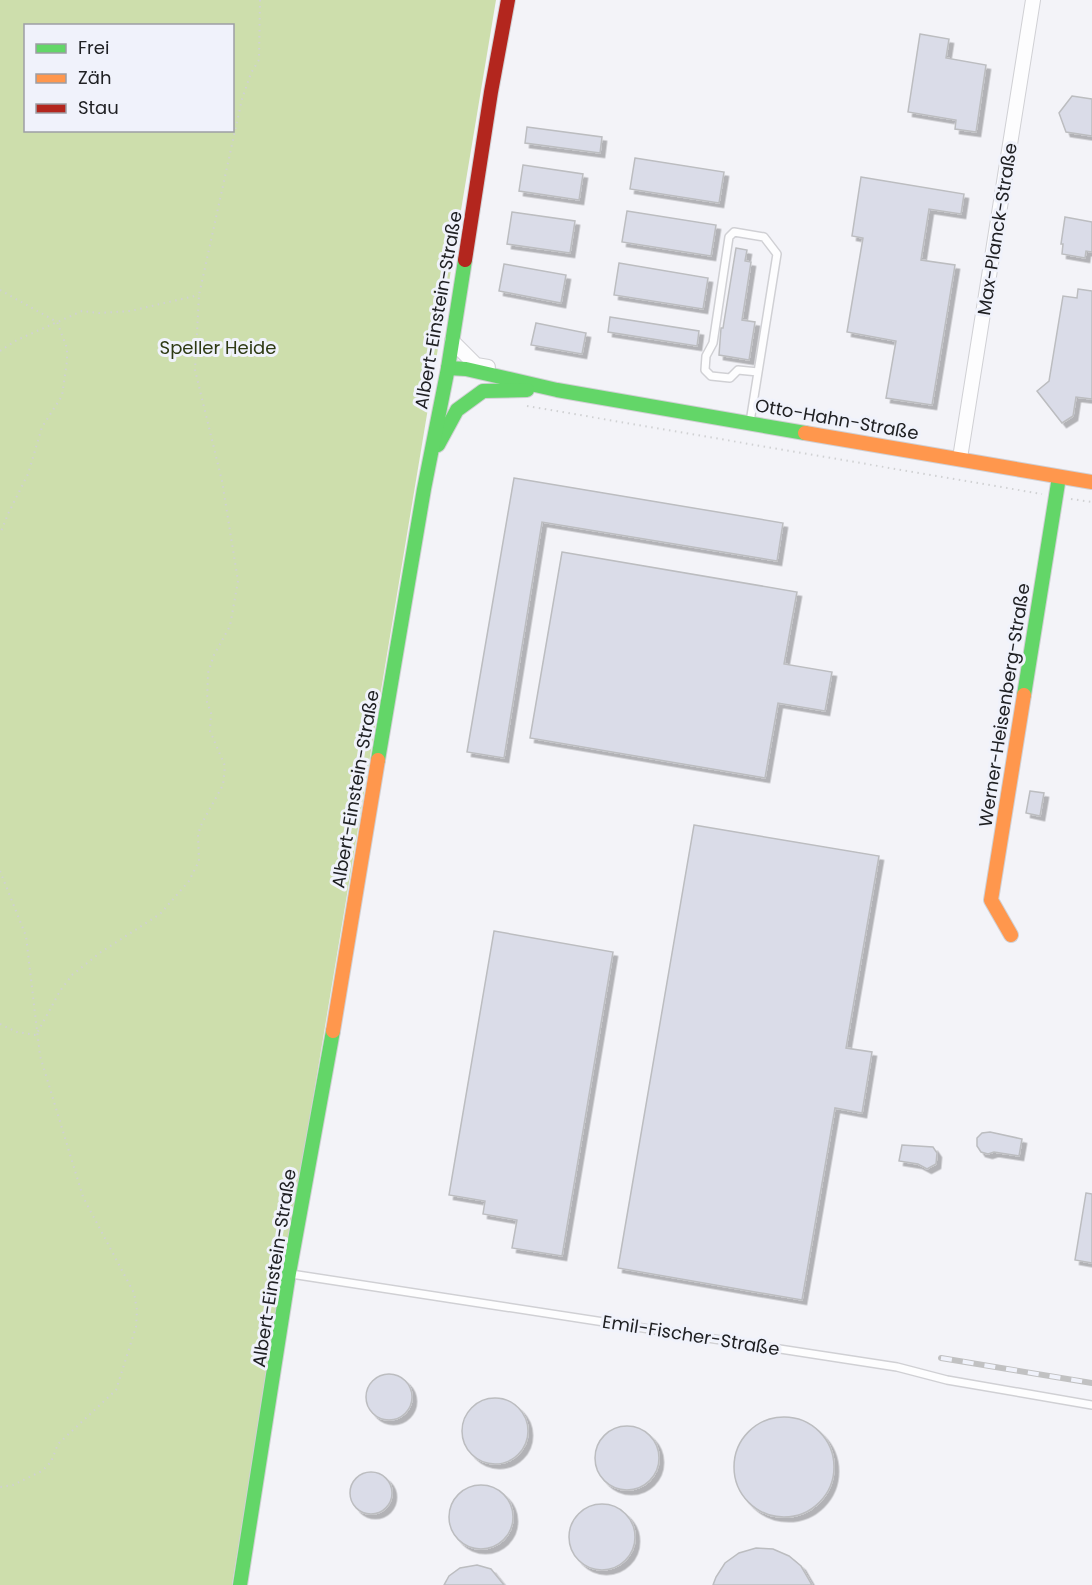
<svg xmlns="http://www.w3.org/2000/svg" width="1092" height="1585" font-family="Poppins,sans-serif">
<defs>
<filter id="shadow"><feDropShadow dx="4.5" dy="4.5" stdDeviation="0" flood-color="#0004"/></filter>
</defs>
<rect width="100%" height="100%" fill="#f3f3f8"/>
<path fill="#cddeac" fill-rule="evenodd" d="M0 0H496L232 1585H0ZM26 26H232V130H26Z"/>
<g fill="#dadce8" stroke="#bcbdc0" stroke-width="1.5" filter="url(#shadow)">
<polygon points="920,34 949,39 946,58 986,65 976,132 955,129 956,120 908,112"/>
<polygon points="1072,96 1092,99 1092,136 1066,132 1059,113"/>
<polygon points="527,127 602,137 600,153 525,143"/>
<polygon points="635,158 724,172 719,203 630,189"/>
<polygon points="523,165 583,174 579,200 519,191"/>
<polygon points="861,177 964,194 961,214 929,209 921,260 955,265 932,405 886,398 896,341 847,332 863,238 852,236"/>
<polygon points="627,211 716,225 711,256 622,242"/>
<polygon points="512,212 575,221 570,253 507,244"/>
<polygon points="1065,217 1092,222 1092,252 1086,251 1085,258 1062,254 1063,244 1061,244"/>
<polygon points="736,248 747,250 745,261 751,262 742,320 755,322 749,360 719,355 721,328 723,328"/>
<polygon points="619,263 708,278 703,309 614,295"/>
<polygon points="504,264 566,275 561,303 499,291"/>
<polygon points="1078,289 1092,291 1092,399 1076,397 1073,416 1062,423 1037,391 1049,381 1063,296 1077,298"/>
<polygon points="610,317 699,331 697,346 608,332"/>
<polygon points="536,323 586,333 582,354 531,345"/>
<polygon points="514,478 783,523 777,561 542,522 504,758 467,752"/>
<polygon points="562,552 797,592 784,664 832,672 825,711 778,703 765,778 530,738"/>
<polygon points="1030,791 1044,793 1040,816 1026,813"/>
<polygon points="694,825 879,856 846,1048 872,1052 862,1113 835,1108 802,1300 618,1268"/>
<polygon points="494,931 613,952 562,1256 512,1248 517,1220 483,1214 485,1201 449,1195"/>
<polygon points="990,1132 1022,1139 1019,1156 994,1152 988,1154 981,1152 977,1146 977,1138 982,1133"/>
<polygon points="902,1145 933,1147 937,1153 936,1164 927,1169 918,1164 899,1161"/>
<polygon points="1086,1193 1092,1194 1092,1263 1075,1260"/>
<circle cx="389" cy="1397" r="23"/>
<circle cx="495" cy="1431" r="33"/>
<circle cx="784" cy="1467" r="50"/>
<circle cx="627" cy="1458" r="32"/>
<circle cx="371" cy="1493" r="21"/>
<circle cx="481" cy="1517" r="32"/>
<circle cx="602" cy="1537" r="33"/>
<polygon points="756,1548 773,1549 789,1556 801,1566 812,1585 713,1585 716,1577 725,1563 739,1553"/>
<polygon points="477,1565 491,1569 504,1585 444,1585 449,1576 460,1568"/>
</g>
<g fill="none" stroke-linecap="round" stroke-linejoin="round">
<g stroke="#d0d0d4" stroke-width="10">
<g id="lane">
<polyline points="750,422 777,254 764,237 734,232 729,237 713,343 706,356 705,370 711,376 730,378 738,370 758,372"/>
<polyline points="291,1274 897,1367 947,1380 1092,1405"/>
</g>
</g>
<g stroke="#d0d0d4" stroke-width="16">
<g id="street">
<polyline points="452,341 476,365 488,367"/>
<polyline points="960,458 1033,0"/>
</g>
</g>
<g stroke="#d0d0d4" stroke-width="16">
<g id="fast">
<polyline points="448,368 466,369 557,390 805,433"/>
<polyline points="438,445 457,410 483,391 527,390"/>
<polyline points="1024,695 1059,477"/>
<polyline points="378,760 424,489 448,368 465,260"/>
<polyline points="240,1585 289,1273 333,1031"/>
</g>
</g>
<g stroke="#d0d0d4" stroke-width="16">
<g id="slow">
<polyline points="805,433 1092,482"/>
<polyline points="1011,935 991,900 1024,695"/>
<polyline points="333,1031 378,760"/>
</g>
</g>
<g stroke="#d0d0d4" stroke-width="16">
<polyline id="jam" points="465,260 491,92 508,0"/>
</g>
<g stroke="#d0d1d3" stroke-width="2" stroke-dasharray="1.5 4.5" stroke-linecap="butt">
<polyline points="0,290 57,322 67,348 67,361 62,396 42,427 28,474 8,514 0,534"/>
<polyline points="0,351 17,340 82,311 99,313 130,311 199,295"/>
<polyline points="527,406 1042,494"/>
<polyline points="1071,499 1092,502"/>
<polyline points="0,871 26,936 40,1056 83,1197 134,1293 137,1310 136,1327 116,1390 58,1444 51,1462 42,1471 13,1485 0,1487"/>
<polyline points="0,1024 17,1032 36,1035 60,991 72,975 101,952 160,914 189,881 199,861 198,834 202,823 223,785 225,766 210,731 211,713 207,702 208,673 214,655 230,626 238,581 222,481 195,370 199,295 242,99 251,73 259,60 260,0"/>
</g>
<use href="#lane" stroke="#fdfdfe" stroke-width="7"/>
<use href="#street" stroke="#fdfdfe" stroke-width="14"/>
<use href="#fast" stroke="#63d668" stroke-width="14"/>
<use href="#slow" stroke="#ff974d" stroke-width="14"/>
<use href="#jam" stroke="#b3261e" stroke-width="14"/>
<g stroke="#c1c1c2" stroke-width="6">
<polyline id="rail" points="941,1358 1092,1383"/>
</g>
<use href="#rail" stroke="#f0f2fb" stroke-width="4" stroke-dasharray="11" stroke-linecap="butt"/>
</g>
<g text-anchor="middle" dominant-baseline="central" stroke-width="6" stroke-linejoin="round" paint-order="stroke">
<g font-size="18" fill="#202124" stroke="#f0f2fb">
<text transform="translate(997 229) rotate(-81)">Max-Planck-Straße</text>
<text transform="translate(438 310) rotate(-80)">Albert-Einstein-Straße</text>
<text transform="translate(837 419) rotate(10)">Otto-Hahn-Straße</text>
<text transform="translate(1004 705) rotate(-81)">Werner-Heisenberg-Straße</text>
<text transform="translate(355 789) rotate(-80)">Albert-Einstein-Straße</text>
<text transform="translate(274 1268) rotate(-81)">Albert-Einstein-Straße</text>
<text transform="translate(691 1335) rotate(9)">Emil-Fischer-Straße</text>
</g>
<g font-size="18" fill="#2e3a13" stroke="#f0f2fb">
<text x="218" y="347">Speller Heide</text>
</g>
</g>
<rect x="24" y="24" width="210" height="108" fill="#f0f2fb" stroke="#9d9ea5" stroke-width="1.5"/>
<rect x="36" y="44" width="30" height="9" fill="#63d668" stroke="#9d9ea5" stroke-width="1.5"/>
<text x="78" y="54" font-size="18" fill="#202124">Frei</text>
<rect x="36" y="74" width="30" height="9" fill="#ff974d" stroke="#9d9ea5" stroke-width="1.5"/>
<text x="78" y="84" font-size="18" fill="#202124">Zäh</text>
<rect x="36" y="104" width="30" height="9" fill="#b3261e" stroke="#9d9ea5" stroke-width="1.5"/>
<text x="78" y="114" font-size="18" fill="#202124">Stau</text>
</svg>
